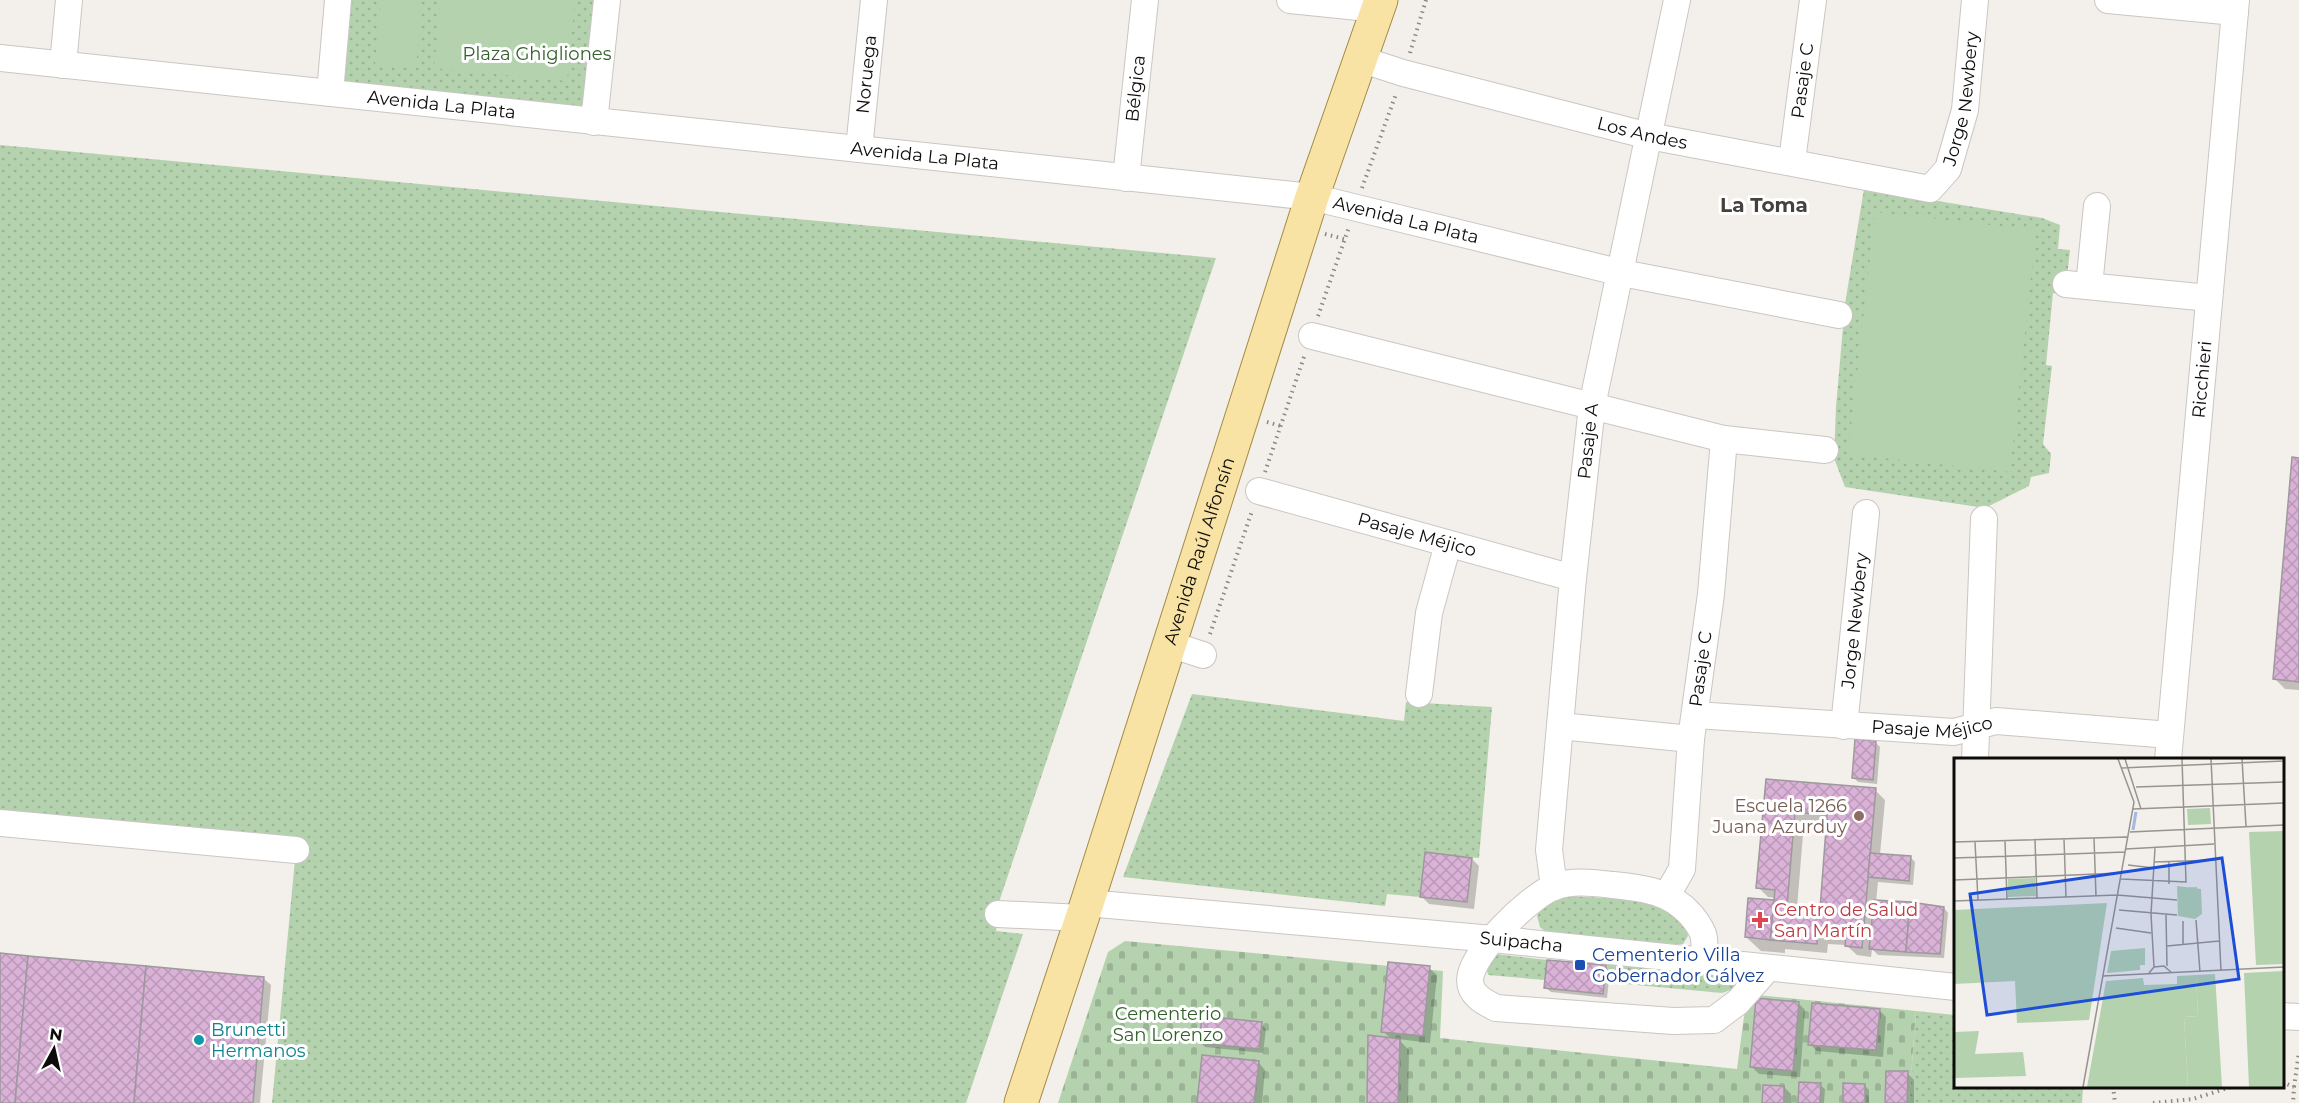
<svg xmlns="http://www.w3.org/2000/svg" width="2299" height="1103" font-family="Montserrat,sans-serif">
<defs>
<pattern id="grass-dots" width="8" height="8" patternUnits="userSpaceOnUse" patternTransform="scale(1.5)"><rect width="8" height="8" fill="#b4d2ae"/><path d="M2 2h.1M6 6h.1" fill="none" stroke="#9ab394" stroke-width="1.8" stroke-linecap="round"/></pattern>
<pattern id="cemetery-stones" width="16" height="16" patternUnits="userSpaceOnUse" patternTransform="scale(1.5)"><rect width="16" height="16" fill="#b4d2ae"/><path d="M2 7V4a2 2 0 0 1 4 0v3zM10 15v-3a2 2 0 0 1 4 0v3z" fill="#9ab394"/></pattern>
<pattern id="building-cross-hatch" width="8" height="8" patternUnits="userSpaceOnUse" patternTransform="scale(1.5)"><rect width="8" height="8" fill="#dab2d7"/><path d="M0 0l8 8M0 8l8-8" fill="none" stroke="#ba98b7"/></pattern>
</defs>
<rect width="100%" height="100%" fill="#f3efea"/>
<g fill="url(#grass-dots)">
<polygon points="347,0 600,0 588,107 581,113 339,82"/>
<polygon points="0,145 1216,258 1000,899 996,931 1023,934 966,1103 272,1103 297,838 0,810"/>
<polygon points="1864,189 2042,218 2060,225 2058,249 2070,250 2065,295 2053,293 2046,365 2052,366 2043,444 2051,454 2049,473 2031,477 2029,486 1985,508 1845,487 1834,458 1836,407 1845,304"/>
<polygon points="1192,694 1404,721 1406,702 1492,707 1479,858 1425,853 1420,897 1387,894 1385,906 1123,877"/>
<path d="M1568 896 1625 899 1662 903 1687 927 1688 936 1683 944H1671L1547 933 1540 927 1537 916C1545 903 1552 899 1568 896Z"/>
<polygon points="1496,954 1547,960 1545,980 1488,975 1486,966"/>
<polygon points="1651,964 1730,975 1737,984 1736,988 1722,993 1604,982 1606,965"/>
<polygon points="1916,1011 1955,1015 1956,1086 2083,1087 2082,1103 1909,1103"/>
</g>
<polygon fill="url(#cemetery-stones)" points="1125,941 1443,971 1440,1038 1737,1069 1747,994 1916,1011 1909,1103 1058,1103 1108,952"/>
<g fill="#b4d2ae">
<polygon points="381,0 422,0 416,69 375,65"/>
<polygon points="441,0 575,0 567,81 434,68"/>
<polygon points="1875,212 2036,230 2010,472 1848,454"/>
</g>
<g fill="#0003" fill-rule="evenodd">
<polygon points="2299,459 2299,690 2285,689 2275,679"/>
<polygon points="1876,743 1880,747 1877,784 1858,782 1853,777"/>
<path d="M1767 780 1875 790 1885 800 1880 855 1911 858 1915 862 1913 885 1878 882 1876 902 1944 908 1948 913 1944 958 1878 955 1872 949 1871 957 1857 955 1846 945 1828 944 1827 953 1785 949V953L1761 951 1746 937 1775 902 1776 898 1768 897 1758 887ZM1804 822 1828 823 1821 910 1797 908Z"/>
<polygon points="1472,859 1479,866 1474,909 1429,904 1422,897"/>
<polygon points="0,955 263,978 271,985 260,1103 0,1103"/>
<polygon points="1605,967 1610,971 1607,998 1551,992 1546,988"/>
<polygon points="1429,968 1437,975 1430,1043 1398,1039 1409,1050 1408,1103 1368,1103 1391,1039 1383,1031"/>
<polygon points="1798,1003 1805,1010 1800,1077 1759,1074 1752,1067"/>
<polygon points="1879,1010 1886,1017 1883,1057 1817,1051 1810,1044"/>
<polygon points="1261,1024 1266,1029 1263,1053 1205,1047 1200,1042"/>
<polygon points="1258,1062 1265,1070 1262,1103 1198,1103"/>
<polygon points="1907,1073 1914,1080 1914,1103 1887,1103"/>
<polygon points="1820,1085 1825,1089 1824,1103 1800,1103"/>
<polygon points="1864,1085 1869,1090 1869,1103 1844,1103"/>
<polygon points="1784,1087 1791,1094 1791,1103 1763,1103"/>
</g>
<g fill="url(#building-cross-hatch)" stroke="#9d999d" stroke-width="1.5" fill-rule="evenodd">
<polygon points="2292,457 2299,458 2299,682 2273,679"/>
<polygon points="1855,739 1876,741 1873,780 1852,778"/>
<path d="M1766 779 1876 788 1862 948 1845 946 1846 937 1836 936 1818 934 1817 944 1770 940 1775 890 1756 888ZM1795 812 1827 815 1820 909 1787 906Z"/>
<polygon points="1425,852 1472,858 1467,902 1420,897"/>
<polygon points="1870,853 1911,856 1909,881 1868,877"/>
<polygon points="1748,898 1774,900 1770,940 1745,937"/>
<polygon points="1874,900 1910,902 1906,952 1869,949"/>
<polygon points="1910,902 1944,907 1940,954 1906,952"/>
<polygon points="0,953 28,956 15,1103 0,1103"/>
<polygon points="28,956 146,966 134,1103 15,1103"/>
<polygon points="1547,960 1606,965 1603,994 1544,988"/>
<polygon points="1388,962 1430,966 1423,1036 1381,1032"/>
<polygon points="146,966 264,977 253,1103 134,1103"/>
<polygon points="1756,998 1799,1002 1793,1071 1750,1067"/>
<polygon points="1812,1003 1880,1009 1876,1050 1808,1045"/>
<polygon points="1202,1016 1262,1022 1259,1049 1199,1043"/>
<polygon points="1368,1035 1400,1039 1398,1103 1367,1103"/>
<polygon points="1202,1055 1259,1061 1254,1103 1197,1103"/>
<polygon points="1886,1071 1908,1071 1907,1103 1885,1103"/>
<polygon points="1799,1082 1821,1083 1820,1103 1798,1103"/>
<polygon points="1843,1083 1865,1084 1865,1103 1843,1103"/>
<polygon points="1763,1085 1784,1086 1784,1103 1762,1103"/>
</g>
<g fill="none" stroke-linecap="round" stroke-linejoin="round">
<g stroke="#cac6c2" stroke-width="28">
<g id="minor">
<polyline points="1290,0 1378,9"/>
<polyline points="2108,0 2235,12"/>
<path id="s1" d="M0 58 1312 197 1622 273 1839 315"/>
<path id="s2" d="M1360 59 1403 73 1649 136 1930 189 1948 169 1965 110 1975 0"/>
<polyline points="63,65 69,0"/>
<polyline points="330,93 338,0"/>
<polyline points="594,122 607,0"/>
<path id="s3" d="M859 149 874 0"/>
<path id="s4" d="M1792 161 1813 0"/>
<path id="s5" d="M1126 178 1145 0"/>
<polyline points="2066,284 2209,298"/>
<polyline points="2089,286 2097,206"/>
<polyline points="1312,336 1724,439 1825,450"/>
<path id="s6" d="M1259 491 1573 578"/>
<polyline points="1169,644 1203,655"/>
<polyline points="1419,694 1429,613 1448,544"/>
<path id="s7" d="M1695 715 1954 732 1996 721 2170 735"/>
<polyline points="1560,726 1691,739"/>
<path id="s8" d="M1844 726 1866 513"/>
<polyline points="1975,760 1984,519"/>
<path id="s9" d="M2168 760 2236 0"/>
<polyline points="0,823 296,850"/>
<path id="s10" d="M1554 887 1549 850 1573 578 1592 406 1677 0"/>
<path id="s11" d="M1667 895 1682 869 1691 739 1711 594 1724 439"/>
<path id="s12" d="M1087 903 1493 939 1956 987"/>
<polyline points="998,914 1082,918"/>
<path d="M1704 961C1704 954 1705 946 1704 938 1703 930 1696 921 1691 915 1670 891 1643 888 1613 885 1594 883 1572 880 1554 887 1530 896 1471 953 1470 980 1470 995 1484 1002 1496 1008L1673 1021 1714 1020 1738 1002 1768 968"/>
<polyline points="2282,1016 2299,1017"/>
</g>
</g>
<g stroke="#a38b46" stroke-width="35">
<g id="major">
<path id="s13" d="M1021 1103 1087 903 1312 197 1381 0"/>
</g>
</g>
<g stroke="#8b8884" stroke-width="4" stroke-dasharray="1.5 4.5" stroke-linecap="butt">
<polyline points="1410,53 1426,0"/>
<polyline points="1362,188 1396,94"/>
<polyline points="1325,234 1344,239"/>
<polyline points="1318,316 1349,227"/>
<polyline points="1267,422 1281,426"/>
<polyline points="1265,472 1305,354"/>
<polyline points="1210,634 1252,511"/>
<polyline points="2282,1082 2294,1087 2293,1103"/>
<polyline points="2113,1086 2115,1103"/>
<polyline points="2294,1087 2299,1052"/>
<polyline points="2153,1103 2193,1099 2234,1086"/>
</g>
<use href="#minor" stroke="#fff" stroke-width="26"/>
<use href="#major" stroke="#f8e3a4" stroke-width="33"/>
</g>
<circle fill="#8d6e63" stroke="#fff" stroke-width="2" cx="1859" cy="816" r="6"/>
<path fill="#e0444e" stroke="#fff" stroke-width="2" d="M1757 911h6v6h6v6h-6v6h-6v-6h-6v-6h6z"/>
<rect fill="#1a4fb4" stroke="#fff" stroke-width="2" x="1574" y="959" width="12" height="12" rx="3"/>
<circle fill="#0f9aa8" stroke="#fff" stroke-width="2" cx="199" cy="1040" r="6"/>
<g text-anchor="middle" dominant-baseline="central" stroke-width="6" stroke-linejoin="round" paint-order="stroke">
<g font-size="18" fill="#33612b" stroke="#fff">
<text x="537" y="54">Plaza Ghigliones</text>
<text x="1168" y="1014">Cementerio<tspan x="1168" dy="21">San Lorenzo</tspan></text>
</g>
<g font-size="18" fill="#0d0c0a" stroke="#fff">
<text stroke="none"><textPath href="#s3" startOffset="75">Noruega</textPath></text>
<text stroke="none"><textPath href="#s4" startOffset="81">Pasaje C</textPath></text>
<text stroke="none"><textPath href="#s5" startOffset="90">Bélgica</textPath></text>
<text stroke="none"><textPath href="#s2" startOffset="684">Jorge Newbery</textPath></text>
<text stroke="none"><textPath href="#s1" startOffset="444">Avenida La Plata</textPath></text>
<text stroke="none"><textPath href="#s2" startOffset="292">Los Andes</textPath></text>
<text stroke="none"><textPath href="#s1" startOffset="930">Avenida La Plata</textPath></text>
<text stroke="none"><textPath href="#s1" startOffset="1416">Avenida La Plata</textPath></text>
<text stroke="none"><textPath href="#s9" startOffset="382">Ricchieri</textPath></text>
<text stroke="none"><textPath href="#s10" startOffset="448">Pasaje A</textPath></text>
<text stroke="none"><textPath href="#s6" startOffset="164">Pasaje Méjico</textPath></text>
<text stroke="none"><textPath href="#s13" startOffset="580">Avenida Raúl Alfonsín</textPath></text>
<text stroke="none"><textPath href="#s8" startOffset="106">Jorge Newbery</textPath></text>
<text stroke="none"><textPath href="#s11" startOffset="231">Pasaje C</textPath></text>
<text stroke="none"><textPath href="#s7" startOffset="238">Pasaje Méjico</textPath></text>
<text stroke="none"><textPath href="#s12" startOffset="436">Suipacha</textPath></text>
</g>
<g font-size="18" fill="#785e54" stroke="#fff" text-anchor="end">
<text x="1847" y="806">Escuela 1266<tspan x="1847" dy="21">Juana Azurduy</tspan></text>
</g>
<g font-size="18" fill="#be3a42" stroke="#fff" text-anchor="start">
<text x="1774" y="910">Centro de Salud<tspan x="1774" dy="21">San Martín</tspan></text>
</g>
<g font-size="18" fill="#164399" stroke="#fff" text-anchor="start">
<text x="1592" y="955">Cementerio Villa<tspan x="1592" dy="21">Gobernador Gálvez</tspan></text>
</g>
<g font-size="18" fill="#0d838f" stroke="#fff" text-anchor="start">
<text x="211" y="1030">Brunetti<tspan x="211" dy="21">Hermanos</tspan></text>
</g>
<g font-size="20" font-weight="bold" fill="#45423e" stroke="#fff">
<text x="1764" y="205">La Toma</text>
</g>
</g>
<g transform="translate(1954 758)">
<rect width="330" height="330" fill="#f3efea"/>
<path d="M330 73V206L302 207 295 74ZM81 120 82 138 54 139V121ZM223 128 247 131 248 156 241 161 224 158ZM153 145 135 262 63 265 61 223 0 226V152ZM191 190V207H186V212L153 215 157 193ZM261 216 268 329H234L230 259 244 258 242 217ZM25 273 21 296 69 294 72 318 0 320V274Z" fill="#b4d2ae"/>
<path d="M329 213 330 329H295L290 215ZM242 217 244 258 230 259 234 329H133L152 223 189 220 190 227 223 226V218Z" fill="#b4d2ae"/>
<path d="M256 50 257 66 234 67 233 51ZM243 129 244 156 226 157 225 130Z" fill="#b4d2ae"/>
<path fill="none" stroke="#a2b7e4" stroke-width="3" d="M179 72 182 54"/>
<path fill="none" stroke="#979490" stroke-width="1.5" d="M171 1 187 51M257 1 267 213M288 1 292 68M167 10 330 3M182 29 330 24M179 51 330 45M176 74 330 67M140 80 142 138M110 81 112 139M81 82 83 140M51 83 53 141M0 84 173 79M21 84 24 142M172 91 260 86M0 100 171 94M200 104 261 102M215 104V126M174 107 200 110M167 121 232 124 228 1M0 122 166 115M0 143 163 137 223 142M165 152 223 157M212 157 213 208M242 162 246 214M229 163V187M162 170 197 175M213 188 265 183M200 209 197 156 201 90M195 215 200 209 210 208 218 215M149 218 330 209M129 329 180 44 164 1"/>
<path fill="#1d4ed8" fill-opacity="0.15" stroke="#1d4ed8" stroke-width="3" d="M268 100 285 221 33 257 16 136Z"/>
<rect width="330" height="330" fill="none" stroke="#0d0c0a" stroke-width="3"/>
</g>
<g transform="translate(54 1049) rotate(8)" stroke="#ffffff" stroke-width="4.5" paint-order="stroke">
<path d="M0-4.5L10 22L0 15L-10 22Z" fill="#0d0c0a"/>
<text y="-9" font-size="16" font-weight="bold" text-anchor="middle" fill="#0d0c0a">N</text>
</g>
</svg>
